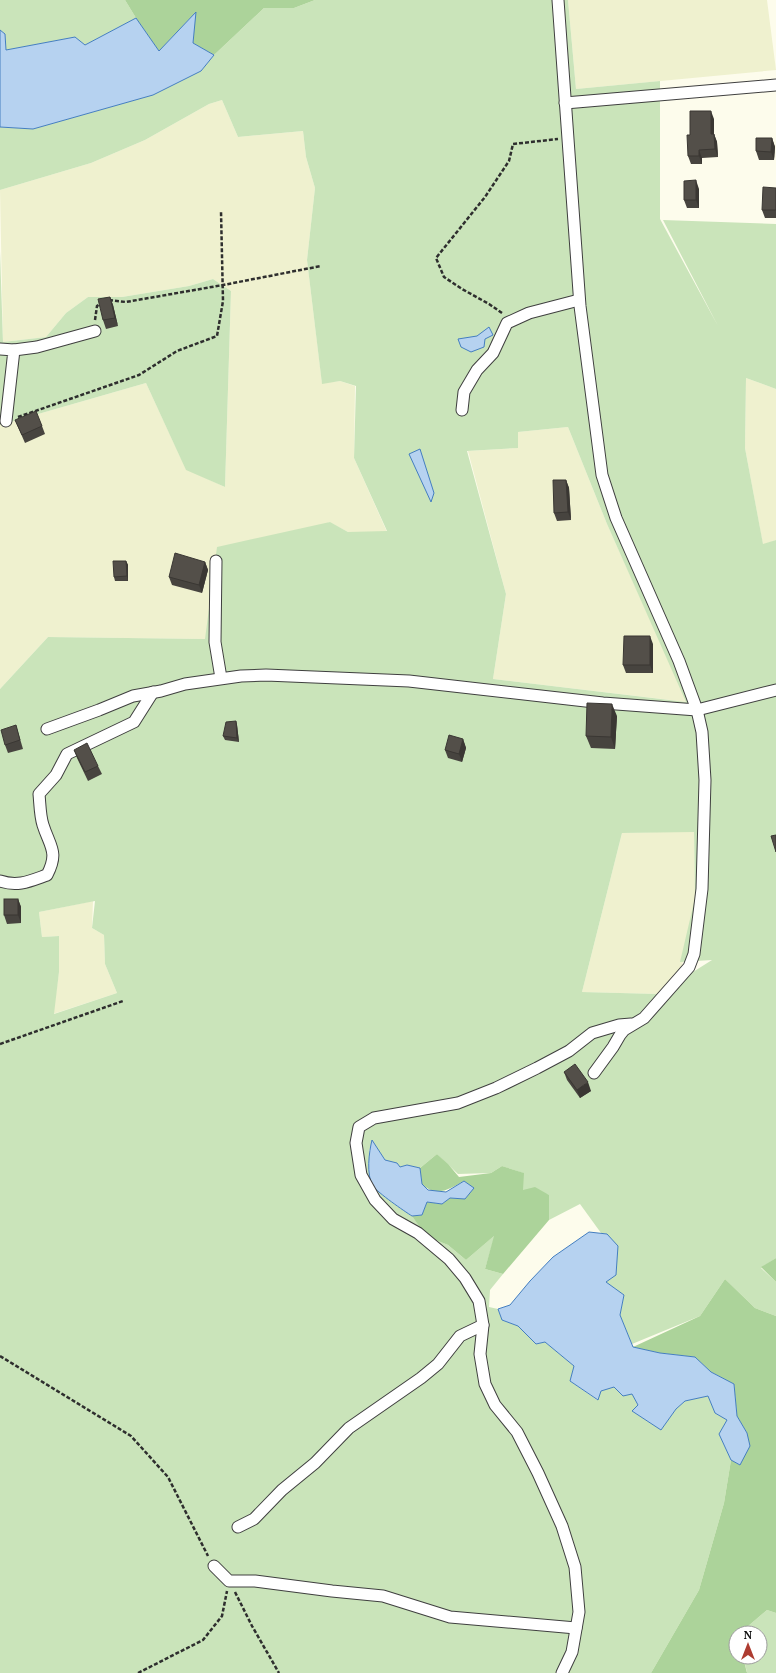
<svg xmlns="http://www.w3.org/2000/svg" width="776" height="1673" font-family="'PT Serif',serif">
<rect width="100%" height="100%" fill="#fdfcec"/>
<g fill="#eff1cf">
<polygon points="568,0 767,0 776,70 576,89"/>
<polygon points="222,100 238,137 303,131 306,157 315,188 307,260 322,383 340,381 355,386 354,458 387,532 348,532 329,522 206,639 48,637 0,689 0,425 146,383 186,469 225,487 231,291 213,279 189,286 122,297 88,297 66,313 46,337 3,342 0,190 91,163 145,140 209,104"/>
<polygon points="746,378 776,389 776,540 763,545 745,448"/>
<polygon points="568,427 607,524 687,702 493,679 506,594 468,451 517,448 518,432"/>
<polygon points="694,831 695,898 681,971 658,994 582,992 622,833"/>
<polygon points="93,901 92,928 104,935 105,964 117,993 53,1014 59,972 59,936 42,937 39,912"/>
</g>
<g fill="#cae4ba" fill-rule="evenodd">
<polygon points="0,0 125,0 136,18 85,45 75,37 6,50 5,34 0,30"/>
<path d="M315 0H568L576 89 660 81V219L718 326 663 220 776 224V389L746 378 745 448 763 544 776 540V1258L761 1268 776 1282V1316L755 1308 725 1279 700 1316 632 1344 620 1315 624 1295 605 1282 607 1234 601 1233 580 1204 549 1220V1195L523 1190V1173L502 1166 491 1173 458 1174 437 1154 420 1168 407 1165 400 1167 397 1163 385 1160 372 1140 369 1152 373 1186 412 1216 427 1236 448 1245 466 1260 495 1235 485 1269 503 1274 490 1290 489 1307 498 1309 502 1320 518 1326 536 1344 545 1342 574 1366 570 1381 597 1400 601 1391 614 1387 632 1394 638 1405 632 1411 661 1430 676 1409 685 1401 708 1396 715 1413 727 1420 719 1434 731 1460 724 1503 699 1590 651 1673H0V689L48 637 205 639 217 547 330 522 348 532 387 531 354 458 356 386 340 381 322 384 307 260 315 188 306 157 303 131 238 137 222 100 209 104 145 140 91 163 0 190V127L33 129 153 95 201 71 214 55 264 8H294ZM568 427 607 524 686 702 493 679 506 594 467 451 518 448V432ZM694 832 695 898 680 962 712 960 658 994 582 992 622 833ZM95 901 92 928 104 935 105 964 117 993 54 1014 59 972V936L42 937 39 912Z"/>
<polygon points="0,251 3,342 46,337 66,313 88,297 122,297 189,286 213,279 231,291 225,487 186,470 146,383 0,425"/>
<polygon points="767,1610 776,1613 776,1673 745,1673 747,1672 743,1657 760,1657 760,1633 740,1633"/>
</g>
<g fill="#acd39a">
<polygon points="125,0 315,0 294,8 264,8 214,55 193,43 195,13 159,51 136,18"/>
<path d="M437 1154 448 1164 459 1177 491 1173 502 1166 524 1173 523 1190 535 1187 549 1195V1220L503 1274 485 1269 494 1236 466 1260 448 1245 426 1236 412 1216 422 1215 427 1202 442 1204 450 1198 465 1199 473 1188 464 1181C449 1189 437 1198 422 1184L420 1168Z"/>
<polygon points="776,1258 776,1282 761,1267"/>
<polygon points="725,1279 755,1308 776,1316 776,1613 767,1610 740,1633 736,1633 736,1657 743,1657 747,1673 651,1673 699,1590 724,1503 731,1460 740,1465 747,1433 737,1416 734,1384 711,1372 695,1357 660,1353 633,1347 700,1316"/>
</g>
<g fill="#b6d2f0" stroke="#447ec0">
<polygon points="196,12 193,43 214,55 201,71 153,95 33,129 0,127 0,30 5,34 6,50 75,37 85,45 136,18 159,51"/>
<polygon points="489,327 493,335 485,339 484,347 471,352 461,347 458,339 477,336"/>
<polygon points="420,449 434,493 431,502 409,454"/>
<path d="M372 1140 385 1160 397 1163 400 1167 407 1165 420 1168 422 1184 428 1190 446 1192 464 1181 474 1188 465 1199 450 1198 442 1204 427 1202 422 1215 412 1216C404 1211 378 1193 373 1186 366 1175 369 1152 372 1140Z"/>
<polygon points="589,1232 607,1234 618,1246 616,1275 606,1282 624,1295 620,1315 633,1347 660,1353 695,1357 711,1372 734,1384 737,1416 747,1433 750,1446 740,1465 731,1460 719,1434 727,1420 715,1413 708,1396 685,1401 676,1409 661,1430 632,1411 638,1405 632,1394 623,1396 614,1387 601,1391 598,1400 570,1381 574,1366 545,1342 536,1344 518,1326 502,1320 498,1309 510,1305 530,1281 553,1257"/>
</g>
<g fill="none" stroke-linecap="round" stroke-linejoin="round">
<g stroke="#3f3f3f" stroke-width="13">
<g id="minor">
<polyline points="558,0 580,306 602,475 616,518 679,661 697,710 702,732 705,780 702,889 694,954 689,967 644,1018 624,1030 620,1035 613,1047 594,1073"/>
<polyline points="565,103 776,85"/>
<polyline points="0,349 14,350 6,421"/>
<polyline points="14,350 37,347 95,331"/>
<polyline points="462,410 464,392 477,370 493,353 507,323 529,313 579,300"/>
<polyline points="216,561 215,642 221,678"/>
<polyline points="47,729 99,710 133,696 161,691 185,684 241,676 266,675 409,681 603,703 697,710 776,690"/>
<path d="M0 881C18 887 30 881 47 875 59 852 50 847 43 825 40 816 40 804 39 794L56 775 67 754 134 722 153 692"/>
<polyline points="238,1527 254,1519 282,1490 315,1463 349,1428 421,1378 438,1364 460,1336 483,1325"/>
<polyline points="214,1566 229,1581 255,1581 332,1591 383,1596 450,1617 576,1628"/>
<polyline points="562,1673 572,1652 579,1612 575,1567 562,1526 538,1473 517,1432 495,1405 485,1384 480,1354 483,1325 479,1301 465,1278 449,1259 418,1233 393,1219 375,1200 361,1175 356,1143 359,1127 374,1118 458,1103 496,1088 537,1068 569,1051 592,1033 619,1025 631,1024"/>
</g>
</g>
<g stroke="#2e2e2e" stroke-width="2.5" stroke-dasharray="4 2" stroke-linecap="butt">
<polyline points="109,300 126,302 223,285 321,266"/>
<polyline points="502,313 489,304 462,289 444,277 436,258 485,197 509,161 513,144 558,139"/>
<polyline points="95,320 97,306 101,303"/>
<polyline points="18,417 139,375 177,351 217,336 223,301 221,211"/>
<polyline points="0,1044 123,1001"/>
<polyline points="0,1356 131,1436 168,1477 208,1556"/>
<polyline points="235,1592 252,1626 279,1673"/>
<polyline points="138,1673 203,1640 222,1616 227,1591"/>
</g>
<use href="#minor" stroke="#fff" stroke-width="11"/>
</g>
<g fill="#47443f">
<polygon points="714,119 714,134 717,142 718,157 702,158 702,164 691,164 688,156 690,135"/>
<polygon points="772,138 775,147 774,160 759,160 756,151"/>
<polygon points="776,188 776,218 765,218 762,210"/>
<polygon points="699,189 699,208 687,208 684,200"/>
<polygon points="110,297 113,305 118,326 106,329 103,320"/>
<polygon points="15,420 42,426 45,434 25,443"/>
<polygon points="566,480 569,488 571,520 557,521 554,513"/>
<polygon points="126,561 128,565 128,581 115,581 114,577"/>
<polygon points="205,562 208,570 202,593 172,585 169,577"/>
<polygon points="653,644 653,673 626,673 623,665"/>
<polygon points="617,716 615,749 591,748 586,736"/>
<polygon points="236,721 237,725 239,742 225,740 223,736"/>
<polygon points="16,725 23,749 8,753 5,745"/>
<polygon points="463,739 466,748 462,762 448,758 445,750"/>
<polygon points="74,750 98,766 102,774 88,781 77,758"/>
<polygon points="18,899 21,907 21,923 7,924 4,915"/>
<polygon points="564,1072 591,1091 580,1098 567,1080"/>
</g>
<g fill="#3a3733">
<polygon points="711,111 714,119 714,143 711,134"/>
<polygon points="714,134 717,142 718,157 715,149"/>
<polygon points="772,138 775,147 774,160 771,152"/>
<polygon points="699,150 702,158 702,164 699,156"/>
<polygon points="696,180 699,189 699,208 696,200"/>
<polygon points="110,297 113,305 118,326 115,318"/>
<polygon points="566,480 569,488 571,520 568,512"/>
<polygon points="126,561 128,565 128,581 127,576"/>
<polygon points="205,562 208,570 202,593 199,585"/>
<polygon points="650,636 653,644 653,673 650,665"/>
<polygon points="612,704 617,716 615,749 611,737"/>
<polygon points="236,721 237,725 239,742 237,738"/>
<polygon points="463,739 466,748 462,762 459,754"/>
<polygon points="18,899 21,907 21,923 18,915"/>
<polygon points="588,1082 591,1091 580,1098 577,1090"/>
</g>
<g fill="#534f49" stroke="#3a3733">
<polygon points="690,111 711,111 711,134 714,134 715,149 699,150 699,156 688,156 687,135 690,135"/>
<polygon points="756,138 772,138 771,152 756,151"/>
<polygon points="696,180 696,200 684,200 684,181"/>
<polygon points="763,187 776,188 776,210 762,210"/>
<polygon points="110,297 115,318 103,320 98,299"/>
<polygon points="36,411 42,426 22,435 15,420"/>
<polygon points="553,480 566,480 568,512 554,513"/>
<polygon points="175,553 205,562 199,585 169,577"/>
<polygon points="113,561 126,561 127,576 114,577"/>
<polygon points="624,636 650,636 650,665 623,665"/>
<polygon points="587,703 612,704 611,737 586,736"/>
<polygon points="236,721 237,738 223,736 226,722"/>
<polygon points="16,725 20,740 5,745 1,730"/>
<polygon points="449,735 463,739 459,754 445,750"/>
<polygon points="87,743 98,766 85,772 74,750"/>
<polygon points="776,835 776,852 771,836"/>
<rect x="4" y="899" width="14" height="16"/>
<polygon points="575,1064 588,1082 577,1090 564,1072"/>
</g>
<g transform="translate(748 1645)"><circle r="19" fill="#ffffff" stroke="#9e9e9e"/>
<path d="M0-3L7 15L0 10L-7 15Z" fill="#ae3c31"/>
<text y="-6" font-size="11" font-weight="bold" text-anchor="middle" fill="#0c0c0c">N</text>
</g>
</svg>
